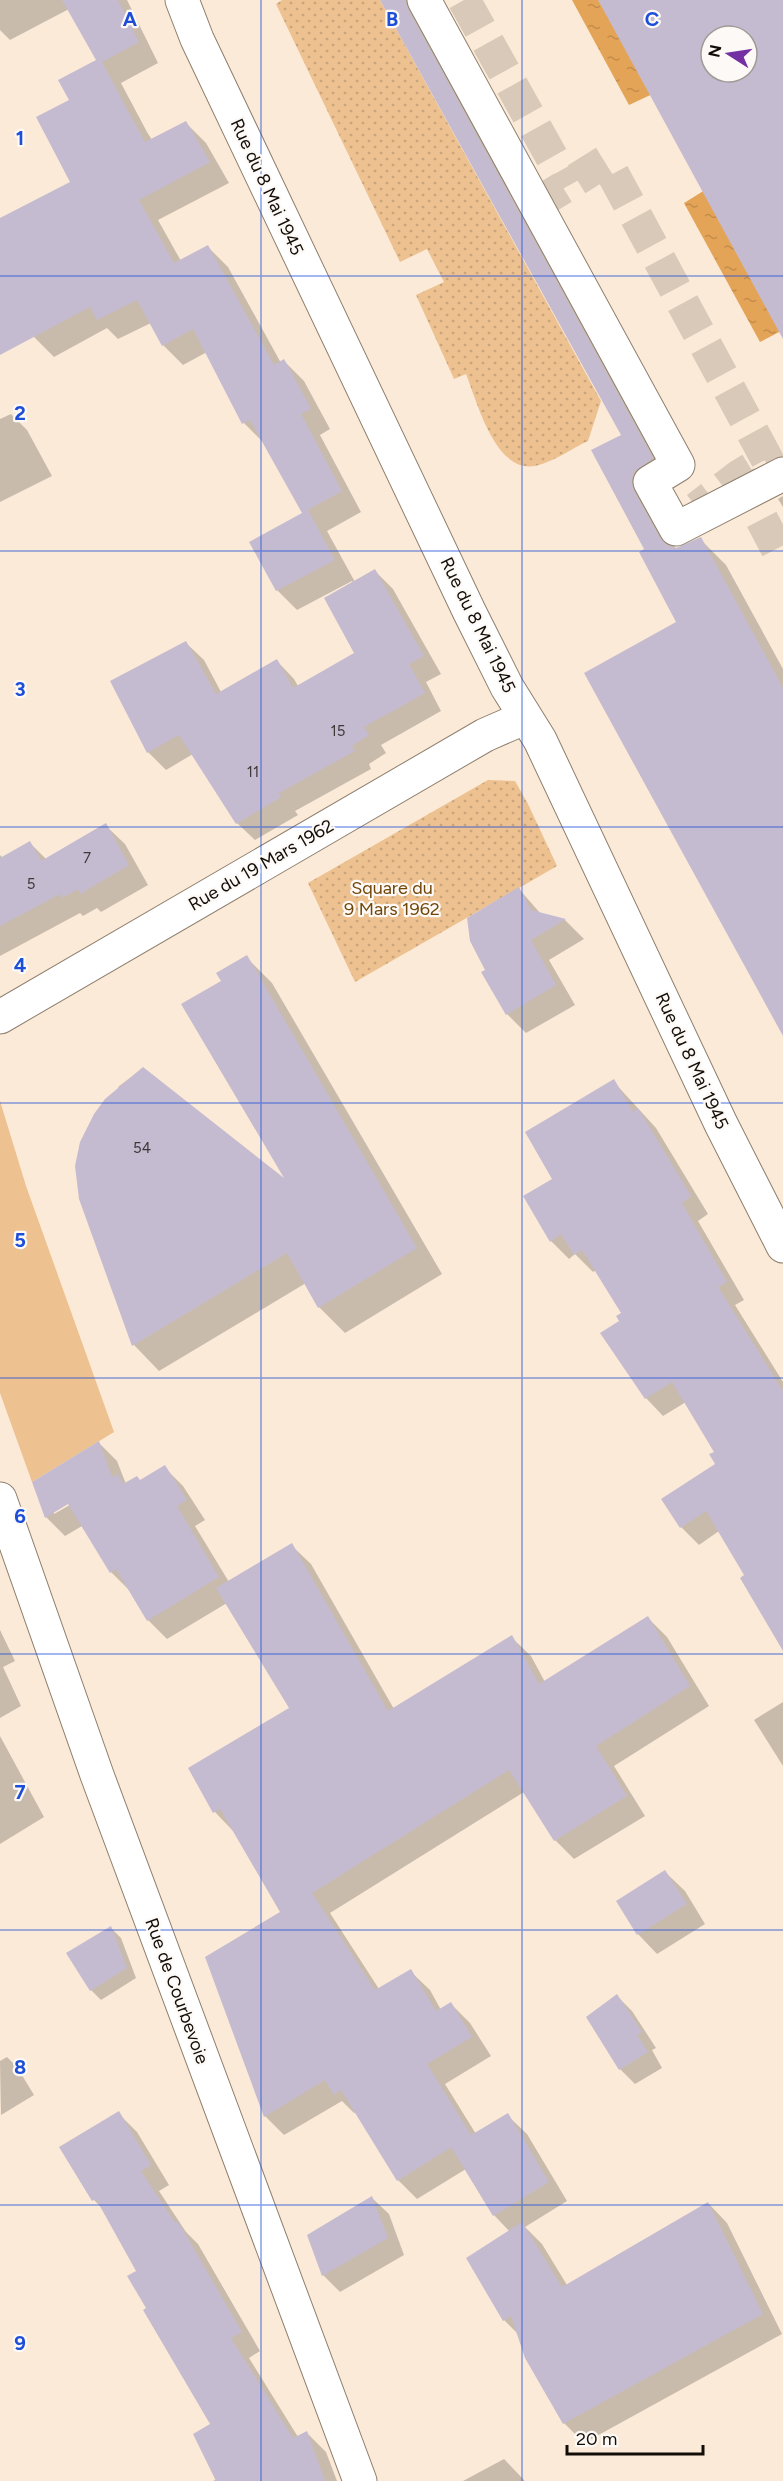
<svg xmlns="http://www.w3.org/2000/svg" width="783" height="2481" font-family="Figtree,sans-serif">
<defs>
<pattern id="grass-dots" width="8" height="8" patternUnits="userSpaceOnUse" patternTransform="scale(1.5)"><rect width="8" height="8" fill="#edc190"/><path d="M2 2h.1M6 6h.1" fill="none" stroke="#caa57b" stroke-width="1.8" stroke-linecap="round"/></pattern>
<pattern id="water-ripples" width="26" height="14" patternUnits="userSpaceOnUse" patternTransform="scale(1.5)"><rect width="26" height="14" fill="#e4a457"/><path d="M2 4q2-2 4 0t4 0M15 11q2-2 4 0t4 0" fill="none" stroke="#c38c4a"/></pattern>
</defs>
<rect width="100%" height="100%" fill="#fbead7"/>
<g fill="url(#grass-dots)">
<path d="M282 0H380L601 401 588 441C573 448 558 459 542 464 497 481 478 404 466 374L454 379 416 295 444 282 427 249 400 262 276 4Z"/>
<polygon points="488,780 515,781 528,804 557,866 355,982 308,883"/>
</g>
<polygon fill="#edc190" points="0,1101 26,1186 114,1432 32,1482 0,1393"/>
<g fill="url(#water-ripples)">
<polygon points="572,0 612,0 661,90 629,105"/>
<polygon points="713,185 783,330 760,342 684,203"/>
</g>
<g fill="#0003" fill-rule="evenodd">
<polygon points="0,0 127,0 158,63 121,83 147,132 152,140 186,123 206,143 229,183 158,220 181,261 208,247 228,267 281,363 284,361 304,381 330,429 320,435 361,512 327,531 355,582 375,571 393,589 441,674 426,682 441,711 381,745 386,753 369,764 371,769 295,811 298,815 255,840 237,823 193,754 166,770 148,752 186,643 204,660 221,692 277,661 294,679 298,686 356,654 354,583 352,581 297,610 277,590 304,514 264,443 244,423 207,352 183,365 163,345 151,323 118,339 107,328 54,357 34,337 0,275 0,220 72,182 71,100 98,61 69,9 10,40 0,30"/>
<polygon points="382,0 434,0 433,37 678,485 660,498 659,519 676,549 700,539 726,565 783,669 783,1031 678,623 646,550 593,451 623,435"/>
<polygon points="11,414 27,430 52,476 0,502 0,419"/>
<polygon points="783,496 783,507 778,499"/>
<polygon points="105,825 125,844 148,885 101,912 97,908 83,916 80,913 0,956 0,855 3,858 30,843 47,860"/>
<polygon points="519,889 541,914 565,920 584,939 549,960 575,1005 526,1033 507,1014 487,970"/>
<polygon points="246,957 272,983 442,1274 345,1333 319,1307 306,1283 159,1371 134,1345 79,1196 151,1159 118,1087 143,1068 289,1184 223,981"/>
<polygon points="613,1081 656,1128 708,1214 698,1221 744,1300 735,1305 783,1382 783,1648 746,1576 719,1531 699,1545 681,1527 717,1465 716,1452 686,1402 663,1416 646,1398 621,1321 623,1314 596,1270 593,1272 575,1254 569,1259 551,1241 525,1197 554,1179"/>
<path d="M99 1443 117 1461 126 1484 141 1481 164 1467 183 1486 205 1520 195 1526 229 1582 291 1545 311 1564 394 1709 511 1637 531 1656 545 1682 647 1617 667 1637 709 1706 614 1766 645 1816 574 1859 555 1840 524 1792 330 1913 379 1989 410 1971 430 1990 441 2010 451 2004 470 2023 491 2056 445 2084 476 2134 507 2115 527 2134 567 2201 525 2227 542 2244 567 2285 708 2203 727 2223 782 2334 584 2443 564 2423 519 2335 504 2320 468 2258 510 2232 494 2215 466 2169 417 2199 398 2180 356 2112 354 2113 342 2101 284 2135 265 2116 282 1913 234 1832 215 1812 190 1768 291 1708 227 1603 167 1639 148 1620 130 1591 111 1572 82 1526 65 1536 46 1517ZM73 1499 75 1502 54 1514V1511Z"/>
<polygon points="0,1630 15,1661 3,1667 21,1706 0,1718"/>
<polygon points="783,1702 783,1766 754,1720"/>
<polygon points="0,1736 44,1817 0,1844"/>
<polygon points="665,1872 685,1891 705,1924 657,1954 638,1934"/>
<polygon points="111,1928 121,1938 136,1978 101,2000 91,1990"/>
<polygon points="617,1996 632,2011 656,2048 652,2050 662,2068 635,2084 620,2069"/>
<polygon points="7,2057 17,2067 34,2095 1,2115 0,2061"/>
<polygon points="118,2113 137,2132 169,2185 159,2191 186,2232 198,2244 260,2351 249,2358 298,2437 307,2433 326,2452 337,2481 213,2481 217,2479 212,2425 148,2309 138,2271 104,2210 94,2200"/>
<polygon points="372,2198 389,2214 404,2255 340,2292 323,2275 309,2236"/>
<polygon points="504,2459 525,2481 463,2481"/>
</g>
<g fill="#c5bbd0" fill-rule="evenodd">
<polygon points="62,0 118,0 139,42 102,62 128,111 145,142 186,121 210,162 139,200 174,263 208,245 274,365 284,359 293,375 311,409 301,414 342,491 308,510 335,560 276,591 249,542 302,513 250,420 242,424 193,329 162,346 137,300 97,320 90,307 0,355 0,218 70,182 36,117 69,100 58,80 96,60"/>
<polygon points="380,0 405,0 408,9 653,458 634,472 631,482 634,491 660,538 667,545 676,548 701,537 783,688 783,1036 584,673 676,622 639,552 644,549 591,450 621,435"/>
<path d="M598 0H783V339ZM711 36H747V72H711Z"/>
<polygon points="375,569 424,656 409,664 425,693 364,727 369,735 352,746 355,751 279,793 281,797 236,824 179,735 147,753 110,681 186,641 216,694 277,659 293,688 354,653 324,598"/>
<polygon points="106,823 129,865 80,894 78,889 62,898 60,894 0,926 0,858 30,841 41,861"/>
<polygon points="519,887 531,910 566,919 531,940 556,985 506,1015 481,972 485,970 470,941 467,918"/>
<polygon points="247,955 417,1248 318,1308 287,1253 132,1346 79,1199 75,1166 80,1142 94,1114 105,1099 143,1067 284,1178 181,1004 221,981 216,973"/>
<polygon points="614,1079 633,1112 638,1108 691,1196 682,1203 727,1282 718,1287 783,1391 783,1651 740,1578 744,1575 706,1511 680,1528 661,1499 715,1464 709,1454 714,1452 672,1382 645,1399 600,1333 619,1321 616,1316 621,1313 582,1250 574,1255 561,1234 550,1242 523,1196 552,1179 525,1132"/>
<polygon points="99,1441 112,1477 118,1474 123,1484 137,1476 140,1480 165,1465 187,1500 177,1506 219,1577 147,1621 116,1569 110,1573 68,1504 45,1518 32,1482"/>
<polygon points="292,1543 388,1711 512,1635 539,1684 648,1616 690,1686 596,1746 627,1796 554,1841 509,1770 312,1893 375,1990 411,1969 436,2011 451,2002 472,2037 427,2064 471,2135 397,2181 341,2090 334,2095 325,2080 264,2117 205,1957 280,1912 220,1809 213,1813 188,1768 289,1708 216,1588"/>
<polygon points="665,1870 687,1904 637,1935 616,1901"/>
<polygon points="111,1926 127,1968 90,1991 66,1953"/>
<polygon points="617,1994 642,2032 637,2035 648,2052 619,2070 586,2017"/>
<polygon points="119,2111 151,2165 141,2171 174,2221 179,2223 242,2332 231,2338 293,2438 307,2431 325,2481 216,2481 193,2434 210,2424 143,2310 146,2308 127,2276 136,2271 96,2199 92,2201 59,2147"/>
<polygon points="508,2113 549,2182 493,2216 451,2147"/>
<polygon points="372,2196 388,2238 322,2276 307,2235"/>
<polygon points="708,2202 763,2314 563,2424 525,2358 511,2316 503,2321 466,2258 522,2222 562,2287"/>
</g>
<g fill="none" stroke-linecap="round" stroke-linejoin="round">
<g stroke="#d8c9b8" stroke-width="33" stroke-dasharray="33 16" stroke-linecap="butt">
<polyline points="464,0 568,186"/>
<polyline points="535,205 606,161 767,459 739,476 697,508"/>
<polyline points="739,476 783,560"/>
</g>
<g stroke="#8e7f6e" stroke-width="35">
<polyline id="pedestrian" points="424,0 678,465 650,482 676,529 783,474"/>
</g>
<g stroke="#8e7f6e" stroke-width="35">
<g id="minor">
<polyline points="182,0 197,39 469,611 507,687 540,740 721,1124 783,1246"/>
<polyline points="0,1017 485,735 524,718"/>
</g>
</g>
<g stroke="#8e7f6e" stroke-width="35">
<polyline id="tertiary" points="0,1499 97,1775 360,2481"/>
</g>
<use href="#pedestrian" stroke="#fff" stroke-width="33"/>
<use href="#minor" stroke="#fff" stroke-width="33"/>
<use href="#tertiary" stroke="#fff" stroke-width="33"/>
</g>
<path fill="none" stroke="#1d4ed8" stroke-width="1.5" stroke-opacity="0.55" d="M261 0V2481M522 0V2481M0 276H783M0 551H783M0 827H783M0 1103H783M0 1378H783M0 1654H783M0 1930H783M0 2205H783"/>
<g text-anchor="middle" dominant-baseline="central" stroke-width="4.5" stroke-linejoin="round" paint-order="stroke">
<g font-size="15" fill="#3f3839">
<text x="338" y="731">15</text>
<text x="253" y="772">11</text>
<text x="87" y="858">7</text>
<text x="31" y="884">5</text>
<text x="142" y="1148">54</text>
</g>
<g font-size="18" fill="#120d07" stroke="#fdf9f6">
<text transform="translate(267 187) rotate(65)">Rue du 8 Mai 1945</text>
<text transform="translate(478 625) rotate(64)">Rue du 8 Mai 1945</text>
<text transform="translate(261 865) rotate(-30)">Rue du 19 Mars 1962</text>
<text transform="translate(692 1061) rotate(65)">Rue du 8 Mai 1945</text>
<text transform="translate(177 1991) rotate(70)">Rue de Courbevoie</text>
</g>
<g font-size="18" fill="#714709" stroke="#fdf9f6">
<text x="392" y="888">Square du<tspan x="392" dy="21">9 Mars 1962</tspan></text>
</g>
</g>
<g font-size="20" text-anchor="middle" font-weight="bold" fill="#1d4ed8" stroke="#fdf9f6" stroke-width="4.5" stroke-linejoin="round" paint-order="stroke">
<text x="130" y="26">A</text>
<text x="392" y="26">B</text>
<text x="652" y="26">C</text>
<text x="20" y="145">1</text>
<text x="20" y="420">2</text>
<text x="20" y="696">3</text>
<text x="20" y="972">4</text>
<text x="20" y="1247">5</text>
<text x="20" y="1523">6</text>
<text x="20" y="1799">7</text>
<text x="20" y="2074">8</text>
<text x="20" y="2350">9</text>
</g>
<g transform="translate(729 54) rotate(282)"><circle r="28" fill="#fdf9f6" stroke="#9f9b96" stroke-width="1.5"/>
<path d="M0-4.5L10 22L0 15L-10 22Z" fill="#742fa3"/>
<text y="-9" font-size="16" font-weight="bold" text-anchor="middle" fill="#120d07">N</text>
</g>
<path d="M567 2445v9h136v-9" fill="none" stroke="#120d07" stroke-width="3"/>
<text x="576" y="2445" font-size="18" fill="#120d07" stroke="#fdf9f6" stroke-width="4.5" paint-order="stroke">20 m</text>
</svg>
